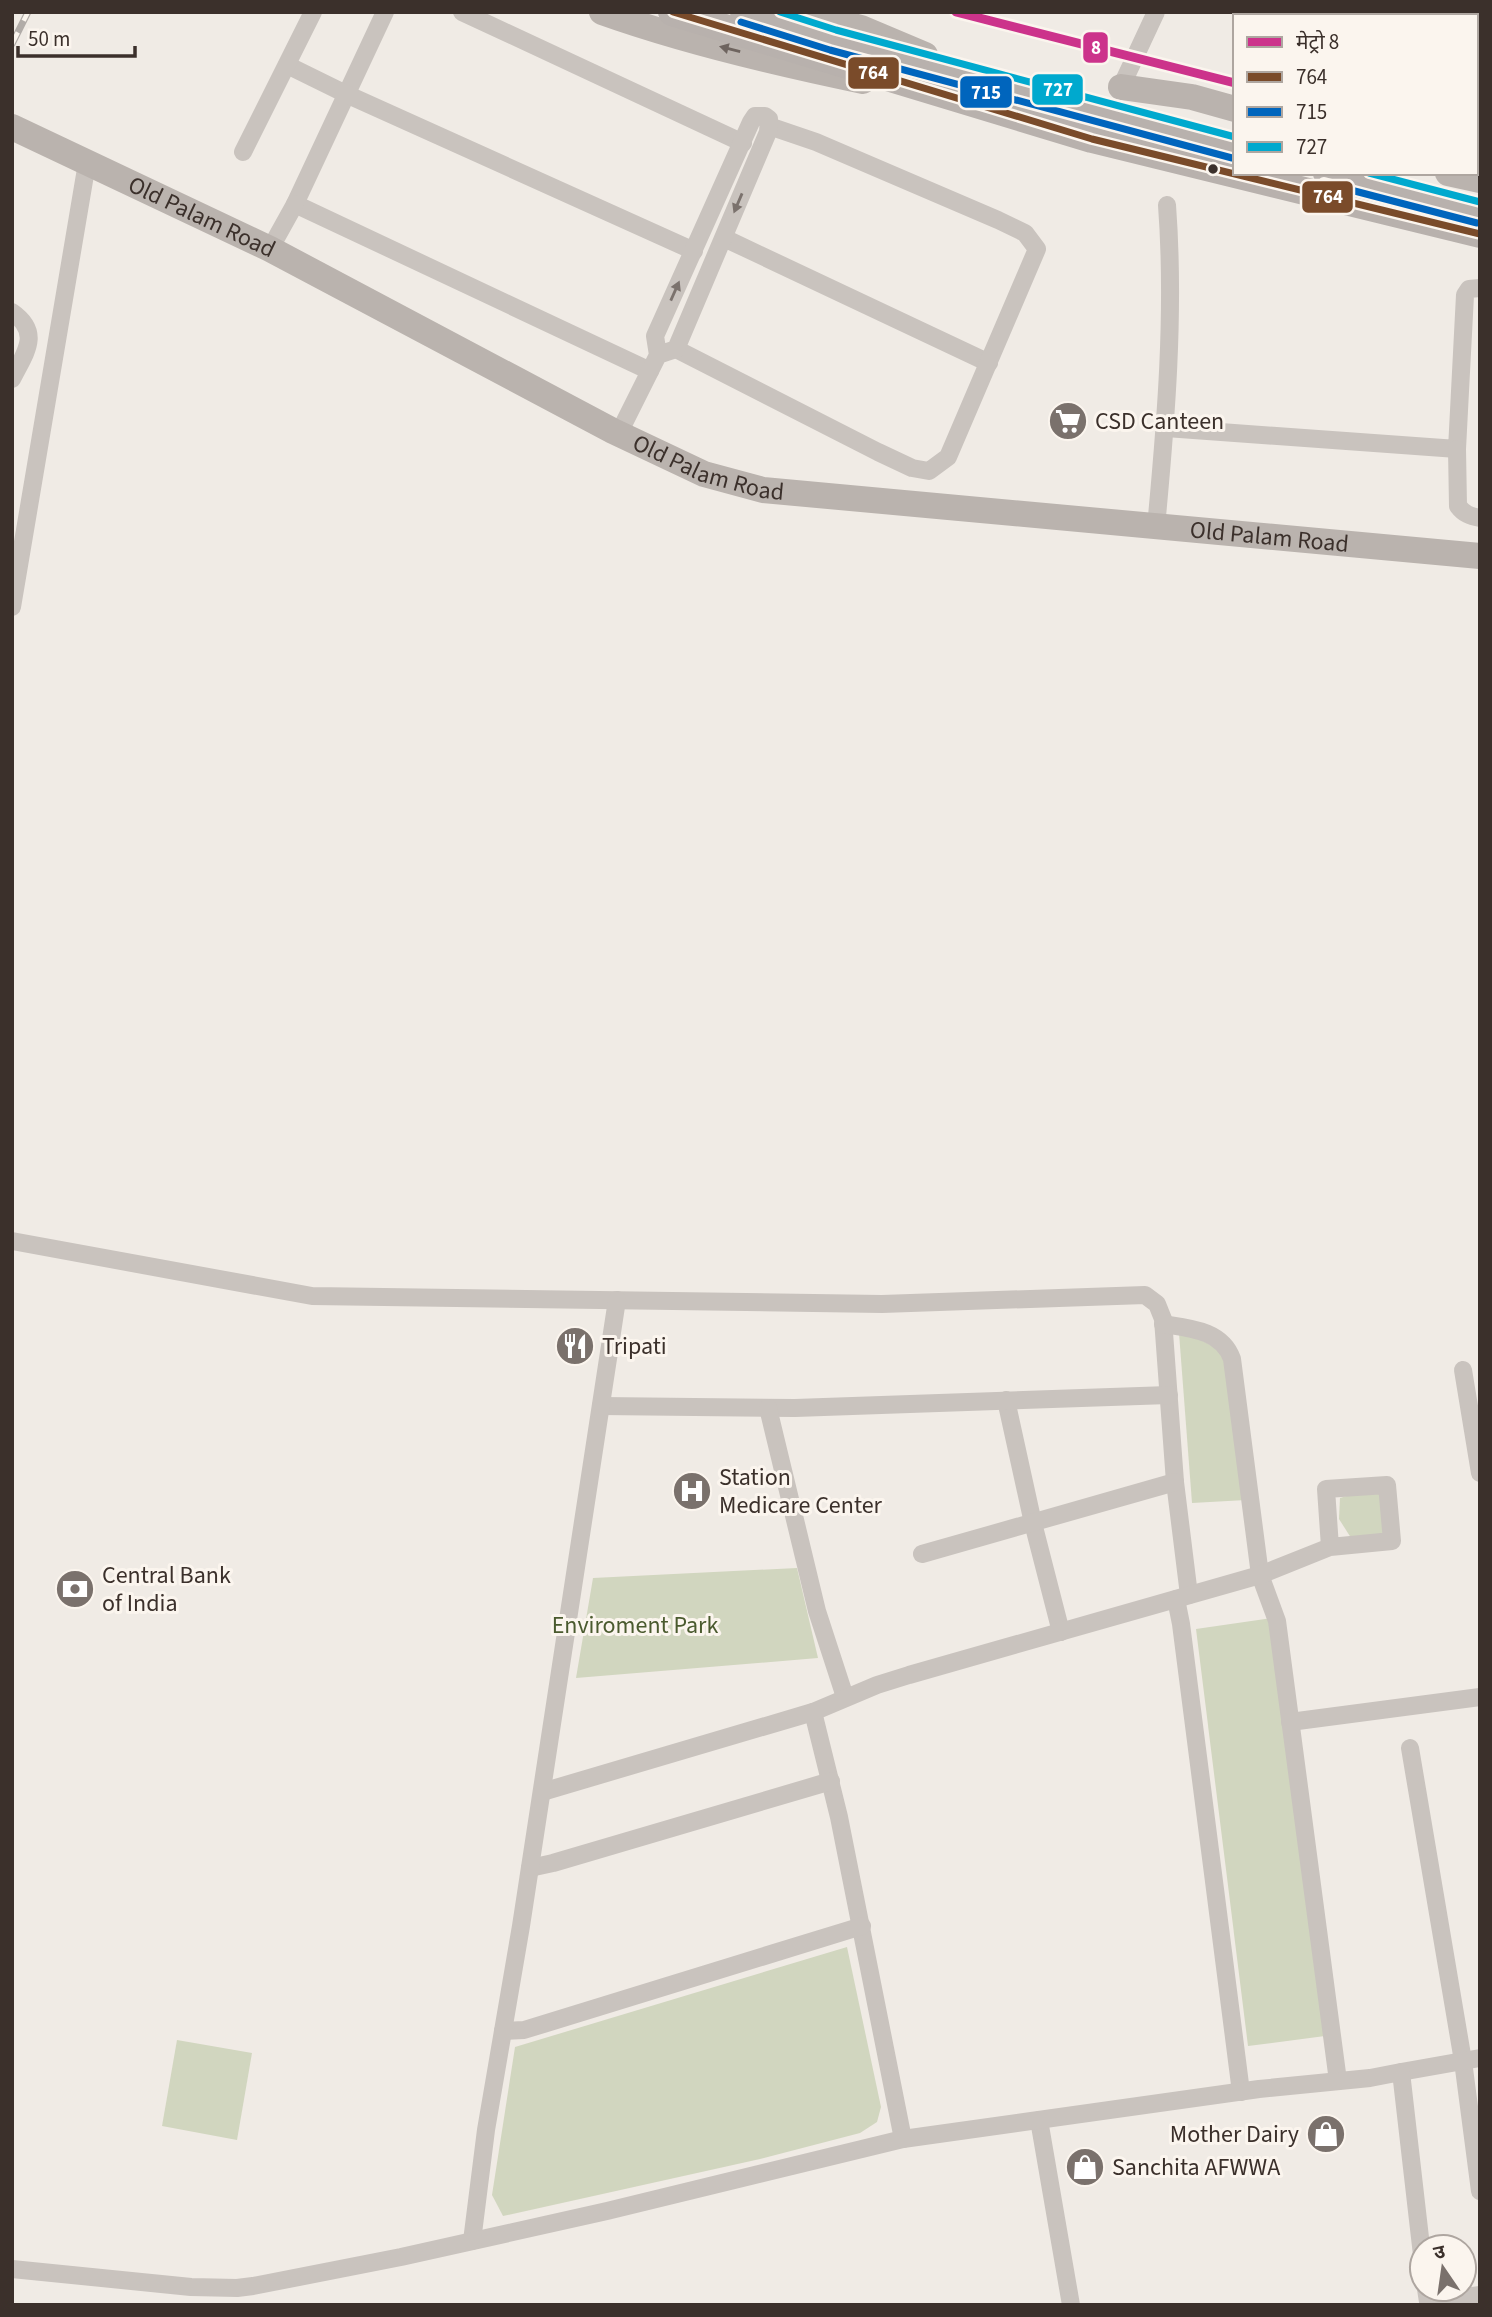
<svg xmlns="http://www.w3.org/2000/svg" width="1492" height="2317" font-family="'Source Sans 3','Noto Sans Devanagari',sans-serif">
<rect width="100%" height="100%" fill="#f0ebe5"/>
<g fill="#d1d6bf">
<polygon points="1179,1333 1192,1335 1227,1354 1246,1500 1192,1503"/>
<polygon points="1385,1490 1387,1533 1353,1541 1339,1519 1340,1498 1363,1491"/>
<polygon points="797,1568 818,1658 576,1678 593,1578"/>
<polygon points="1272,1618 1325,2036 1248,2046 1196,1629"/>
<polygon points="847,1947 881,2107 877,2122 860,2133 760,2159 503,2216 492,2195 515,2047"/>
<polygon points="177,2040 252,2053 237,2140 162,2126"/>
</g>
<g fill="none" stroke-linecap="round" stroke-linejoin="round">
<g stroke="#c9c3be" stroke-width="18">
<polyline points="385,12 295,204 650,371"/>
<polyline points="462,12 743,143"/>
<polyline points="287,65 346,94 694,251"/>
<polyline points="1121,87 1156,12"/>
<polyline points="243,152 313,12"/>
<polyline points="724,238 989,363"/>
<polyline points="270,249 295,204"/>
<path d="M12 312C42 333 25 353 12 379"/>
<polyline points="676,349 878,452 912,468 929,471 948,457 1037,249 1025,233 998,220 816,142 769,126"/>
<polyline points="1166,428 1457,449 1465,295 1469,289 1480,288"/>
<polyline points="619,433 658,355 655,336 751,122 755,116 765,116 769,119 768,132 676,349 658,355"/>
<path d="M1457 449 1458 506C1464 514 1470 516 1480 518"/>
<path d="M1156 527C1166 421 1175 312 1167 205"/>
<polyline points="12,607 87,163"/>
<polyline points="12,1241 312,1296 882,1304 1145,1295 1157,1304 1163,1319 1175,1482 1189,1595"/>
<path d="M1163 1324C1189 1328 1222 1330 1232 1359L1260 1575 1277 1621 1338 2081"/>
<polyline points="1463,1370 1480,1473"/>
<polyline points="1006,1400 1033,1523 1061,1632"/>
<polyline points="601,1406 795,1408 1169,1395"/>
<polyline points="768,1408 817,1611 845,1697"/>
<polyline points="922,1554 1175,1482"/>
<polyline points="1176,1599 1181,1624 1241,2092"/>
<polyline points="813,1712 839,1817 903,2139"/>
<polyline points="1290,1722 1480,1697"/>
<polyline points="1410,1748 1463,2061 1480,2191"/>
<polyline points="542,1792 813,1712 877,1685 909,1675 1260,1575 1330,1547 1392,1541 1387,1485 1326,1489 1330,1547"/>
<polyline points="530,1868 553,1863 831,1781"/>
<polyline points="503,2031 524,2030 862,1926"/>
<polyline points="1401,2072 1480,2058"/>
<polyline points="1039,2120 1071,2305"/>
<polyline points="472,2241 486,2130 521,1926 617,1300"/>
<polyline points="12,2269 191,2287 237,2288 253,2286 401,2257 607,2211 903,2139 1259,2089 1370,2078 1401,2072 1422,2255"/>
<polyline points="1426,2289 1428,2302 1480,2295"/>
</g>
<g stroke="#bab3ae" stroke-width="26">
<path d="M602 12C686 42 776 63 863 81"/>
<polyline points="801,12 861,28 925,55"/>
<polyline points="1121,87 1192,97 1235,109"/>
<path id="s1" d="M12 127 270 249 613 431 704 474 763 490 1480 556"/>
<polyline points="1448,173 1480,180"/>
</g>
<g stroke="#b8b1ad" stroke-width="28">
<polyline points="672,12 1092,139 1480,234"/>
<polyline points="744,12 833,40 1235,148"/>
<polyline points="1327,173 1480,213"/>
</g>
<g stroke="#b1aca8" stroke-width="7">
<polyline id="rail" points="12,44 28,12"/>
</g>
<use href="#rail" stroke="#fbf5ee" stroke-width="4.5" stroke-dasharray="13" stroke-linecap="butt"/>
<g stroke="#fbf5ee" stroke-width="12">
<polyline id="bus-1" points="673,12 1092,139 1480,234"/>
</g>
<g stroke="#fbf5ee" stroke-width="12">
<g id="bus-2">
<polyline points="741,22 830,50 1232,158"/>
<polyline points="1324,183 1477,223"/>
</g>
</g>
<g stroke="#fbf5ee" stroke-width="12">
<g id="bus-3">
<polyline points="780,12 836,30 1235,137"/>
<polyline points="1369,173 1480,202"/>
</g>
</g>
<use href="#bus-1" stroke="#7a4b2a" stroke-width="7"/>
<use href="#bus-2" stroke="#0065bd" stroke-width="7"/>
<use href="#bus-3" stroke="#00a9ce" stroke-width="7"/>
<g stroke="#fbf5ee" stroke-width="14">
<polyline id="metro-1" points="956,12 1235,83"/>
</g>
<use href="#metro-1" stroke="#cc338b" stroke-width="9"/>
</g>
<defs><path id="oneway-solid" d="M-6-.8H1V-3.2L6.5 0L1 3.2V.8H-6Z" transform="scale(1.75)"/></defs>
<use fill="#6e645f" href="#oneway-solid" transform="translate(730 49) rotate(-166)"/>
<g fill="#7b726d">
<use href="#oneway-solid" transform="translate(738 203) rotate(113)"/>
<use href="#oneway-solid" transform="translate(675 291) rotate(-66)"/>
</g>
<defs>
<g id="supermarket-disc" transform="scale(2.0125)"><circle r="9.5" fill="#7a716c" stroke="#fbf5ee"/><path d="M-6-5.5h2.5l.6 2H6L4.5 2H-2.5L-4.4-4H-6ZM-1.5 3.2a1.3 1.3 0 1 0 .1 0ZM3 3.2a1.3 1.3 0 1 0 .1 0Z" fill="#fff"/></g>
<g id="restaurant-disc" transform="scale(2.0125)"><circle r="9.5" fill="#7a716c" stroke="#fbf5ee"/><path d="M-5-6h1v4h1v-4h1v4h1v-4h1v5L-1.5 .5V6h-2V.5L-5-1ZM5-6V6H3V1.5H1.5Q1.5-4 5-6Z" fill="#fff"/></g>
<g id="hospital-disc" transform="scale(2.0125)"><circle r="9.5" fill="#7a716c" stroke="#fbf5ee"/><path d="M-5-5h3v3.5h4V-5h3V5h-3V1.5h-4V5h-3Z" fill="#fff"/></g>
<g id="bank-disc" transform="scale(2.0125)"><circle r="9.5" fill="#7a716c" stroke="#fbf5ee"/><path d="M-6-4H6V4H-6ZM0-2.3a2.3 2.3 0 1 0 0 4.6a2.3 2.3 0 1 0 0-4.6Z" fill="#fff"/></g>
<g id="shop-disc" transform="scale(2.0125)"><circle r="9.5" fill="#7a716c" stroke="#fbf5ee"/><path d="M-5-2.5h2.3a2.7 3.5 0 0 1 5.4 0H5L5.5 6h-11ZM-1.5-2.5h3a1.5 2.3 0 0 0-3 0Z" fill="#fff"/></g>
</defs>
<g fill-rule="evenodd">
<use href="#supermarket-disc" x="1068" y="421"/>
<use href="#restaurant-disc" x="575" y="1346"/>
<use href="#hospital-disc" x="692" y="1491"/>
<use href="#bank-disc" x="75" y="1589"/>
<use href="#shop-disc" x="1326" y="2134"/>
<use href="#shop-disc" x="1085" y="2167"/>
</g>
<circle fill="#3b302b" stroke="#fbf5ee" stroke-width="2.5" cx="1213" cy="169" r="6"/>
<g text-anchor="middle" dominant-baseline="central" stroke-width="6" stroke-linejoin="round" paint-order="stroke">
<g font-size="24" fill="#3b302b" stroke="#fbf5ee">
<text stroke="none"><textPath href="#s1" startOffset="210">Old Palam Road</textPath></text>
<text stroke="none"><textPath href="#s1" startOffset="777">Old Palam Road</textPath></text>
<text stroke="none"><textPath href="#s1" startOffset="1344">Old Palam Road</textPath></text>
</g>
<g font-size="24" fill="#3b302b" stroke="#fbf5ee" text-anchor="start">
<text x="1095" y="421">CSD Canteen</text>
<text x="602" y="1346">Tripati</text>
<text x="719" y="1477">Station<tspan x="719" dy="28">Medicare Center</tspan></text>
<text x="102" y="1575">Central Bank<tspan x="102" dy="28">of India</tspan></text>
<text x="1299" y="2134" text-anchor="end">Mother Dairy</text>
<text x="1112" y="2167">Sanchita AFWWA</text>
</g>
<g font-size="24" fill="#4a5a2e" stroke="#fbf5ee">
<text x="635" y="1625">Enviroment Park</text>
</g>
</g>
<g stroke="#fbf5ee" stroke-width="2.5">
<rect x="1082" y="31" width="27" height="33" rx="7" fill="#cc338b"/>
<rect x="847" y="56" width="53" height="34" rx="7" fill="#7a4b2a"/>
<rect x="1031" y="73" width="53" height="33" rx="7" fill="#00a9ce"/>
<rect x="959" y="75" width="54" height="34" rx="7" fill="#0065bd"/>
<rect x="1301" y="180" width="53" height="34" rx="7" fill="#7a4b2a"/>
</g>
<g font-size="19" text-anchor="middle" font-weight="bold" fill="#fff">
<text x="1096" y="54">8</text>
<text x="873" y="79">764</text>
<text x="1058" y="96">727</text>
<text x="986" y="99">715</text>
<text x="1328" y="203">764</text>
</g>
<rect width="1492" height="2317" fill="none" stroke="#3b302b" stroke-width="28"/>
<rect x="1233" y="14" width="245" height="161" fill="#fbf5ee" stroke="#aea6a0" stroke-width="2"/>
<rect x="1247" y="37" width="35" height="10" fill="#cc338b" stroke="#aea6a0" stroke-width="2"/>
<text x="1296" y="49" font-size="21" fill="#3b302b">मेट्रो 8</text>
<rect x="1247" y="72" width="35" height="10" fill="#7a4b2a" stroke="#aea6a0" stroke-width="2"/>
<text x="1296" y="84" font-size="21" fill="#3b302b">764</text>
<rect x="1247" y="107" width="35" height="10" fill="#0065bd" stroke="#aea6a0" stroke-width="2"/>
<text x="1296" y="119" font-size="21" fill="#3b302b">715</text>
<rect x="1247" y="142" width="35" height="10" fill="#00a9ce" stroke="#aea6a0" stroke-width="2"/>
<text x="1296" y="154" font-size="21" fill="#3b302b">727</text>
<g transform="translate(1443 2268) rotate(347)"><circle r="33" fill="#fbf5ee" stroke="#aea6a0" stroke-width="2"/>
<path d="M0-5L12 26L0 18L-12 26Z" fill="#7a716c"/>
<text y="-10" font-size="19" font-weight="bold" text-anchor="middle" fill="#3b302b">उ</text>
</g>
<path d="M18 46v10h117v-10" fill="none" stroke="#3b302b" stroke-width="3.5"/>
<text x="28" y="46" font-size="21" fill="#3b302b" stroke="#fbf5ee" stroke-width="5" paint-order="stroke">50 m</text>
</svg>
